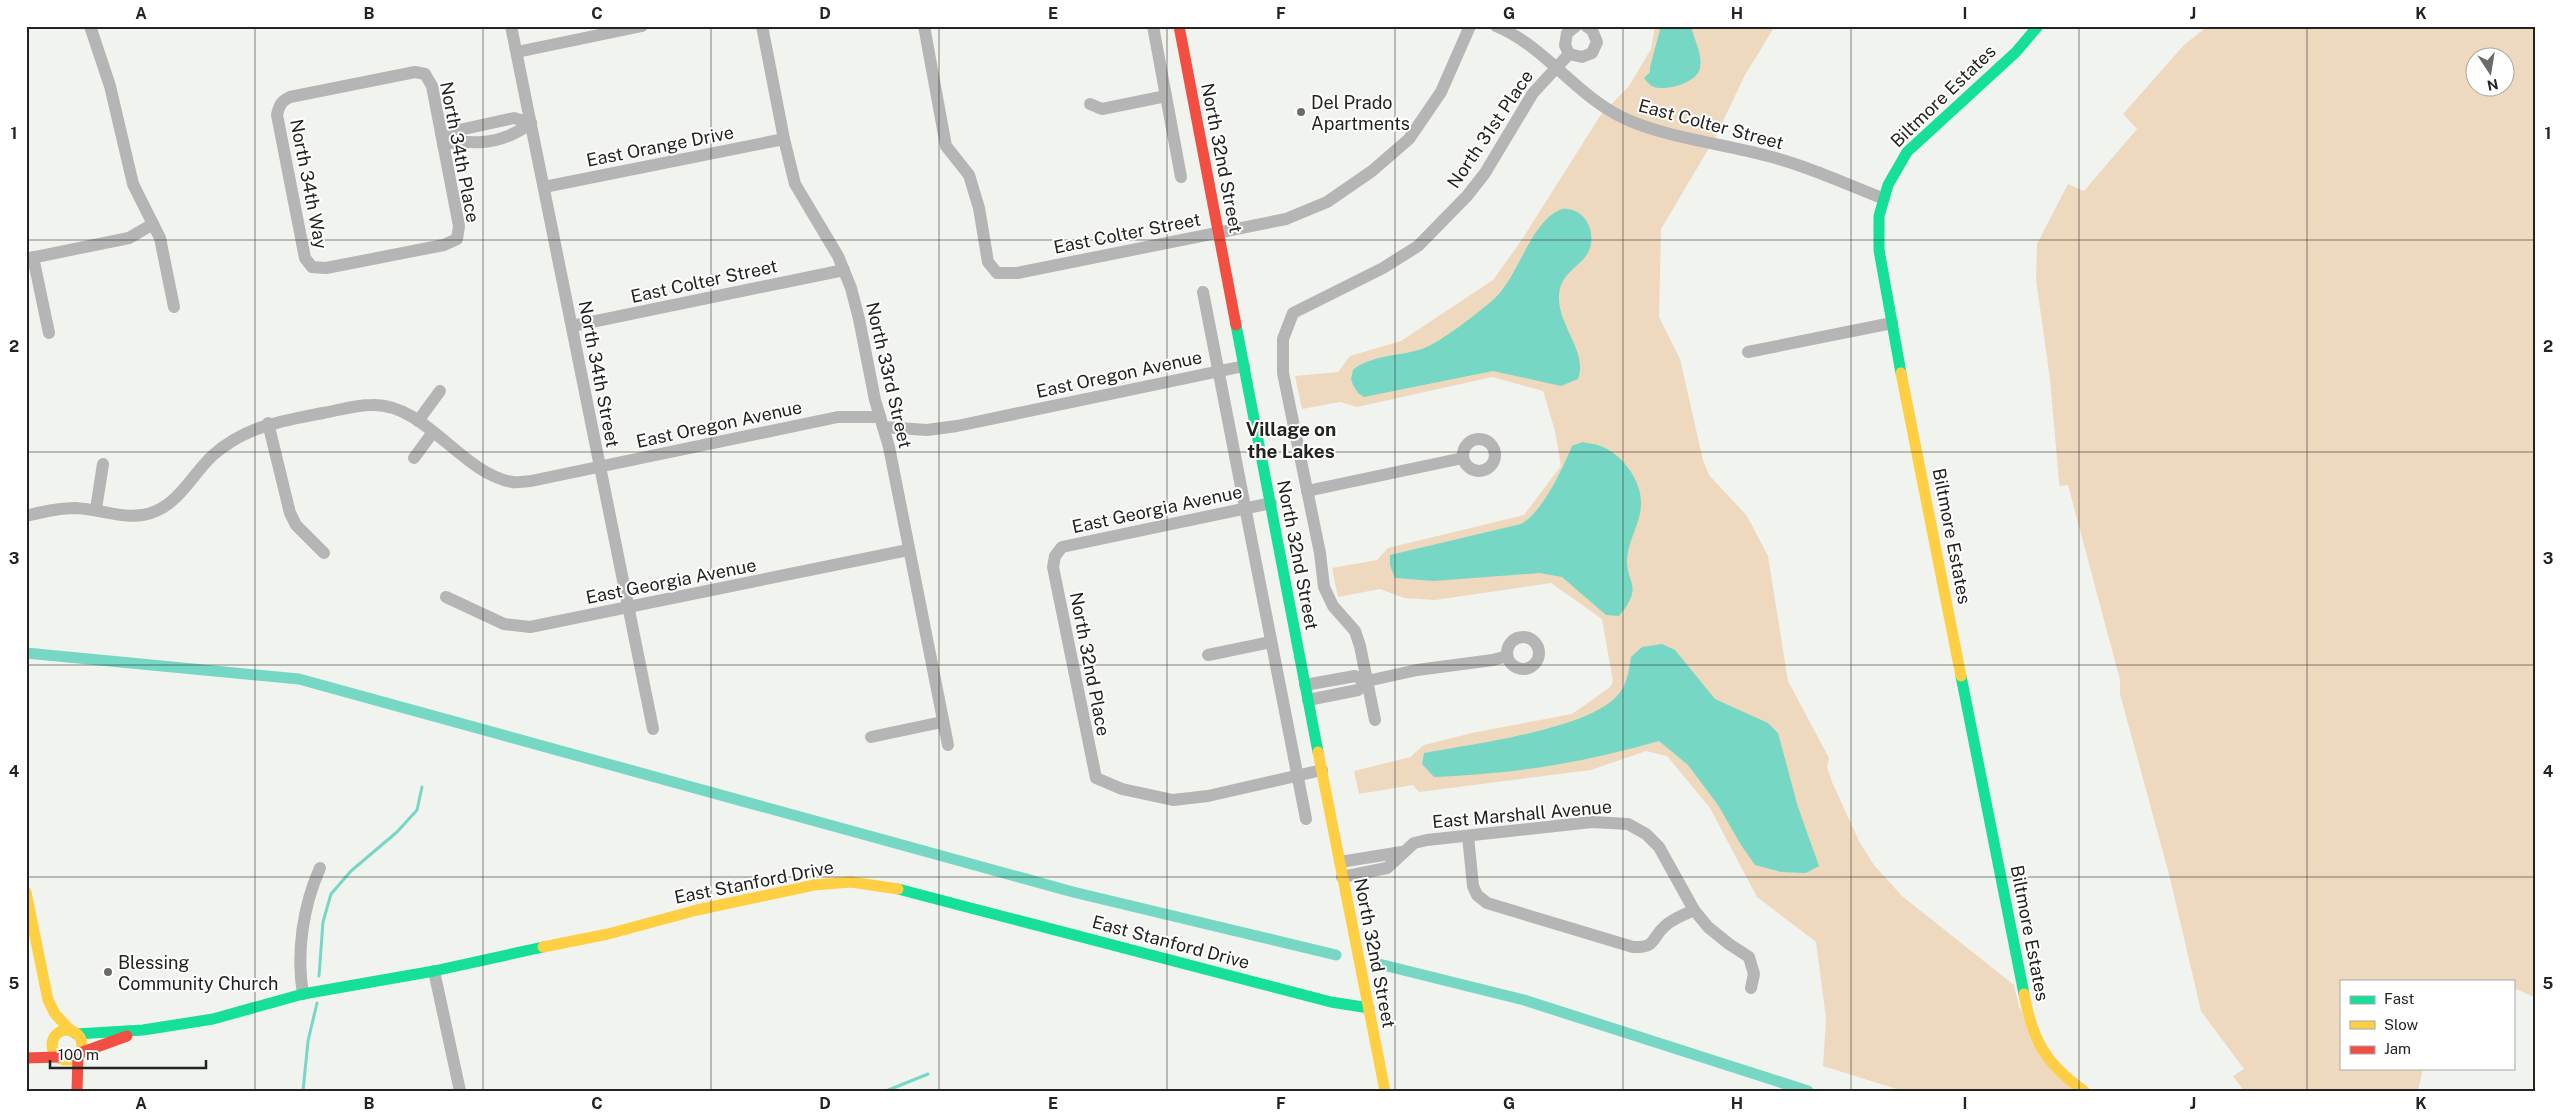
<svg xmlns="http://www.w3.org/2000/svg" width="2562" height="1117" font-family="'Public Sans',sans-serif">
<rect width="100%" height="100%" fill="#f1f3ef"/>
<g fill="#eed9be" fill-rule="evenodd">
<polygon points="1655,26 1775,26 1745,75 1715,138 1661,229 1659,317 1680,359 1703,460 1709,475 1747,516 1768,556 1788,681 1829,758 1827,767 1832,782 1860,843 1874,865 1902,896 2014,985 2019,1007 2074,1091 1903,1091 1823,1066 1826,1018 1816,942 1757,897 1710,808 1667,756 1646,751 1591,770 1419,792 1413,785 1359,794 1354,771 1410,757 1424,745 1472,733 1572,714 1609,688 1613,682 1602,619 1551,583 1435,600 1404,598 1380,589 1338,597 1332,568 1377,560 1388,548 1524,515 1561,466 1555,431 1543,391 1492,377 1357,407 1340,402 1302,409 1295,376 1338,372 1350,356 1401,341 1493,280 1521,241 1600,116 1629,86 1651,49"/>
<path d="M2208 26H2536V998L2516 989 2513 991V981H2341V1068H2423L2418 1091H2244L2233 1076 2244 1069 2201 1011 2170 878 2120 694V680L2068 485 2060 486 2059 482 2050 379 2036 280 2037 244 2068 184 2084 191 2137 129 2123 114 2184 45ZM2474 58H2504V88H2474Z"/>
</g>
<g fill="#76d8c4">
<path d="M1661 26H1691C1694 40 1703 54 1700 68 1697 82 1672 89 1660 88 1652 88 1648 83 1644 78L1650 72V67Z"/>
<path d="M1562 209C1583 207 1596 229 1590 248 1584 267 1558 271 1559 299 1559 326 1588 353 1578 379L1561 386 1493 371 1364 397 1358 393 1353 385 1351 379 1353 370C1370 355 1401 356 1422 349 1440 343 1479 312 1494 299 1519 276 1531 220 1562 209Z"/>
<path d="M1583 442C1590 444 1599 444 1605 448 1624 457 1642 482 1641 504 1641 520 1631 536 1628 552 1622 584 1647 582 1619 616L1606 615 1562 577 1540 573 1434 581 1395 578 1390 565V555L1521 524C1542 513 1563 468 1572 446Z"/>
<path d="M1662 644 1675 650 1715 699 1768 723 1778 733 1798 807 1819 866 1806 873 1781 872 1755 865 1741 845 1718 805 1688 765 1659 741C1581 763 1515 774 1434 777L1422 764 1424 753C1471 744 1586 730 1617 696 1627 686 1629 670 1631 657L1642 647Z"/>
</g>
<g fill="none" stroke-linecap="round" stroke-linejoin="round">
<g stroke="#76d8c4" stroke-width="3">
<polyline points="319,976 323,922 331,894 351,871 397,832 417,810 422,787"/>
<polyline points="303,1091 308,1041 317,1003"/>
<polyline points="886,1091 928,1074"/>
</g>
<g stroke="#76d8c4" stroke-width="11">
<polyline points="26,653 299,679 1073,892 1336,955"/>
<polyline points="1379,964 1524,1000 1808,1091"/>
</g>
<g stroke="#b4b5b4" stroke-width="12">
<polyline points="90,26 110,86 133,184 160,238 174,307"/>
<polyline points="511,26 653,729"/>
<polyline points="762,26 784,139 795,184 838,256 851,288 859,319 875,400 889,447 948,745"/>
<polyline points="924,26 946,146 969,175 979,208 988,262 997,273 1017,273 1286,219 1327,202 1372,171 1409,139 1441,92 1470,26"/>
<polyline points="1153,26 1181,177"/>
<path d="M1496 26C1547 47 1577 98 1628 120 1669 138 1724 144 1768 156 1807 166 1844 183 1882 198"/>
<polyline points="1576,26 1567,33 1565,45 1569,54 1582,57 1592,53 1597,42 1592,30 1586,26"/>
<polyline points="517,52 642,26"/>
<path d="M415 72 425 74 432 86 459 226 457 239 444 245 326 268 312 267 305 258 277 115C279 106 281 101 290 97Z"/>
<polyline points="1090,104 1102,109 1166,96"/>
<polyline points="441,134 514,118 531,123"/>
<path d="M443 145C458 140 468 143 483 142 500 141 518 133 531 123"/>
<polyline points="544,187 784,139"/>
<polyline points="33,257 49,333"/>
<polyline points="26,259 129,238 153,224"/>
<polyline points="1203,292 1306,819"/>
<polyline points="572,326 844,270"/>
<polyline points="1748,352 1892,323"/>
<polyline points="418,421 440,391"/>
<polyline points="268,423 290,513 296,525 324,553"/>
<polyline points="883,427 927,430 957,426 1244,366"/>
<circle cx="1479" cy="455" r="16"/>
<polyline points="414,458 433,432"/>
<polyline points="1307,491 1463,458"/>
<polyline points="1271,503 1062,547 1055,556 1053,567 1096,778 1122,789 1173,800 1208,796 1322,770"/>
<polyline points="96,509 103,464"/>
<path d="M26 516C42 512 58 508 75 508 103 509 129 523 156 511 179 502 194 473 212 456 245 426 282 421 323 413 339 410 356 405 372 405 425 403 461 473 512 482 518 483 525 481 531 481L838 417H880"/>
<polyline points="446,597 504,624 530,627 908,550"/>
<circle cx="1523" cy="653" r="16"/>
<polyline points="1208,655 1271,642"/>
<polyline points="1305,685 1355,676 1367,681"/>
<polyline points="1308,700 1358,690 1367,681 1417,670 1493,660 1507,656"/>
<polyline points="1375,720 1360,646 1355,631 1333,606 1324,587 1320,553 1283,373 1283,339 1293,313 1383,268 1418,246 1467,196 1485,173 1533,93 1569,54"/>
<polyline points="871,737 942,722"/>
<path d="M1468 836 1473 886 1477 895 1487 903 1633 947C1657 948 1651 938 1665 926 1672 919 1685 914 1694 910"/>
<polyline points="1340,862 1402,852"/>
<polyline points="1342,877 1387,868 1414,843 1427,840 1592,822 1628,824 1646,834 1659,847 1694,910 1708,927 1729,944 1749,957 1754,974 1751,988"/>
<polyline points="434,971 460,1091"/>
<path d="M303 994C296 953 303 906 320 868"/>
</g>
<g stroke="#16e098" stroke-width="11">
<polyline points="1236,325 1318,752"/>
<polyline points="1901,373 1879,250 1879,216 1888,185 1907,152 2016,52 2038,26"/>
<polyline points="1961,676 2024,994"/>
<polyline points="898,889 1331,1002 1369,1008"/>
<polyline points="76,1034 143,1030 213,1019 303,994 434,971 543,947"/>
</g>
<g stroke="#ffcf43" stroke-width="11">
<polyline points="1901,373 1961,676"/>
<polyline points="1318,752 1385,1091"/>
<polyline points="26,892 48,1000 55,1014 72,1032"/>
<polyline points="543,947 608,934 697,910 814,885 851,882 898,889"/>
<path d="M2024 994C2033 1041 2045 1063 2084 1091"/>
<circle cx="67" cy="1045" r="15"/>
</g>
<g stroke="#f24e42" stroke-width="11">
<polyline points="1179,26 1236,325"/>
<polyline points="80,1053 127,1036"/>
<polyline points="26,1058 58,1057"/>
<polyline points="77,1091 78,1055"/>
</g>
</g>
<path fill="none" stroke="#232421" stroke-width="1" stroke-opacity="0.55" d="M255 26V1091M483 26V1091M711 26V1091M939 26V1091M1167 26V1091M1395 26V1091M1623 26V1091M1851 26V1091M2079 26V1091M2307 26V1091M26 240H2536M26 452H2536M26 665H2536M26 877H2536"/>
<g fill="#6b6c69" stroke="#fff" stroke-width="2">
<circle cx="1301" cy="112" r="5"/>
<circle cx="108" cy="972" r="5"/>
</g>
<g text-anchor="middle" dominant-baseline="central" stroke-width="4" stroke-linejoin="round" paint-order="stroke">
<g font-size="18" fill="#232421" stroke="#fff">
<text transform="translate(1943 96) rotate(-44)">Biltmore Estates</text>
<text transform="translate(1711 124) rotate(15)">East Colter Street</text>
<text transform="translate(1490 129) rotate(-56)">North 31st Place</text>
<text transform="translate(660 146) rotate(-11)">East Orange Drive</text>
<text transform="translate(460 152) rotate(79)">North 34th Place</text>
<text transform="translate(1222 158) rotate(79)">North 32nd Street</text>
<text transform="translate(309 184) rotate(79)">North 34th Way</text>
<text transform="translate(1127 233) rotate(-11)">East Colter Street</text>
<text transform="translate(704 281) rotate(-12)">East Colter Street</text>
<text transform="translate(599 374) rotate(79)">North 34th Street</text>
<text transform="translate(1119 374) rotate(-12)">East Oregon Avenue</text>
<text transform="translate(889 375) rotate(77)">North 33rd Street</text>
<text transform="translate(719 424) rotate(-12)">East Oregon Avenue</text>
<text transform="translate(1157 509) rotate(-12)">East Georgia Avenue</text>
<text transform="translate(1952 536) rotate(79)">Biltmore Estates</text>
<text transform="translate(1298 555) rotate(79)">North 32nd Street</text>
<text transform="translate(671 581) rotate(-11)">East Georgia Avenue</text>
<text transform="translate(1090 664) rotate(79)">North 32nd Place</text>
<text transform="translate(1522 814) rotate(-5)">East Marshall Avenue</text>
<text transform="translate(754 882) rotate(-11)">East Stanford Drive</text>
<text transform="translate(2030 933) rotate(79)">Biltmore Estates</text>
<text transform="translate(1171 942) rotate(15)">East Stanford Drive</text>
<text transform="translate(1375 953) rotate(79)">North 32nd Street</text>
</g>
<g font-size="18" fill="#232421" stroke="#fff" text-anchor="start">
<text x="1311" y="102">Del Prado<tspan x="1311" dy="21">Apartments</tspan></text>
<text x="118" y="962">Blessing<tspan x="118" dy="21">Community Church</tspan></text>
</g>
<g font-size="19" font-weight="bold" fill="#232421" stroke="#fff">
<text x="1291" y="429">Village on<tspan x="1291" dy="22">the Lakes</tspan></text>
</g>
</g>
<rect width="2562" height="1117" fill="none" stroke="#ffffff" stroke-width="55"/>
<rect x="2340" y="980" width="175" height="90" fill="#ffffff" stroke="#a7a7a6"/>
<rect x="2350" y="996" width="25" height="8" fill="#16e098" stroke="#a7a7a6"/>
<text x="2384" y="1004" font-size="15" fill="#232421">Fast</text>
<rect x="2350" y="1021" width="25" height="8" fill="#ffcf43" stroke="#a7a7a6"/>
<text x="2384" y="1030" font-size="15" fill="#232421">Slow</text>
<rect x="2350" y="1046" width="25" height="8" fill="#f24e42" stroke="#a7a7a6"/>
<text x="2384" y="1054" font-size="15" fill="#232421">Jam</text>
<g transform="translate(2490 72) rotate(168)"><circle r="24" fill="#ffffff" stroke="#a7a7a6"/>
<path d="M0-4L9 19L0 12L-9 19Z" fill="#6b6c69"/>
<text y="-8" font-size="14" font-weight="bold" text-anchor="middle" fill="#232421">N</text>
</g>
<path d="M50 1060v8h156v-8" fill="none" stroke="#232421" stroke-width="2.5"/>
<text x="58" y="1060" font-size="15" fill="#232421" stroke="#ffffff" stroke-width="4" paint-order="stroke">100 m</text>
<rect x="28" y="28" width="2506" height="1062" fill="none" stroke="#232421" stroke-width="2"/>
<g font-size="16" text-anchor="middle" font-weight="bold" fill="#232421">
<text x="141" y="19">A</text>
<text x="369" y="19">B</text>
<text x="597" y="19">C</text>
<text x="825" y="19">D</text>
<text x="1053" y="19">E</text>
<text x="1281" y="19">F</text>
<text x="1509" y="19">G</text>
<text x="1737" y="19">H</text>
<text x="1965" y="19">I</text>
<text x="2193" y="19">J</text>
<text x="2421" y="19">K</text>
<text x="14" y="139">1</text>
<text x="2548" y="139">1</text>
<text x="14" y="352">2</text>
<text x="2548" y="352">2</text>
<text x="14" y="564">3</text>
<text x="2548" y="564">3</text>
<text x="14" y="777">4</text>
<text x="2548" y="777">4</text>
<text x="14" y="989">5</text>
<text x="2548" y="989">5</text>
<text x="141" y="1109">A</text>
<text x="369" y="1109">B</text>
<text x="597" y="1109">C</text>
<text x="825" y="1109">D</text>
<text x="1053" y="1109">E</text>
<text x="1281" y="1109">F</text>
<text x="1509" y="1109">G</text>
<text x="1737" y="1109">H</text>
<text x="1965" y="1109">I</text>
<text x="2193" y="1109">J</text>
<text x="2421" y="1109">K</text>
</g>
</svg>
